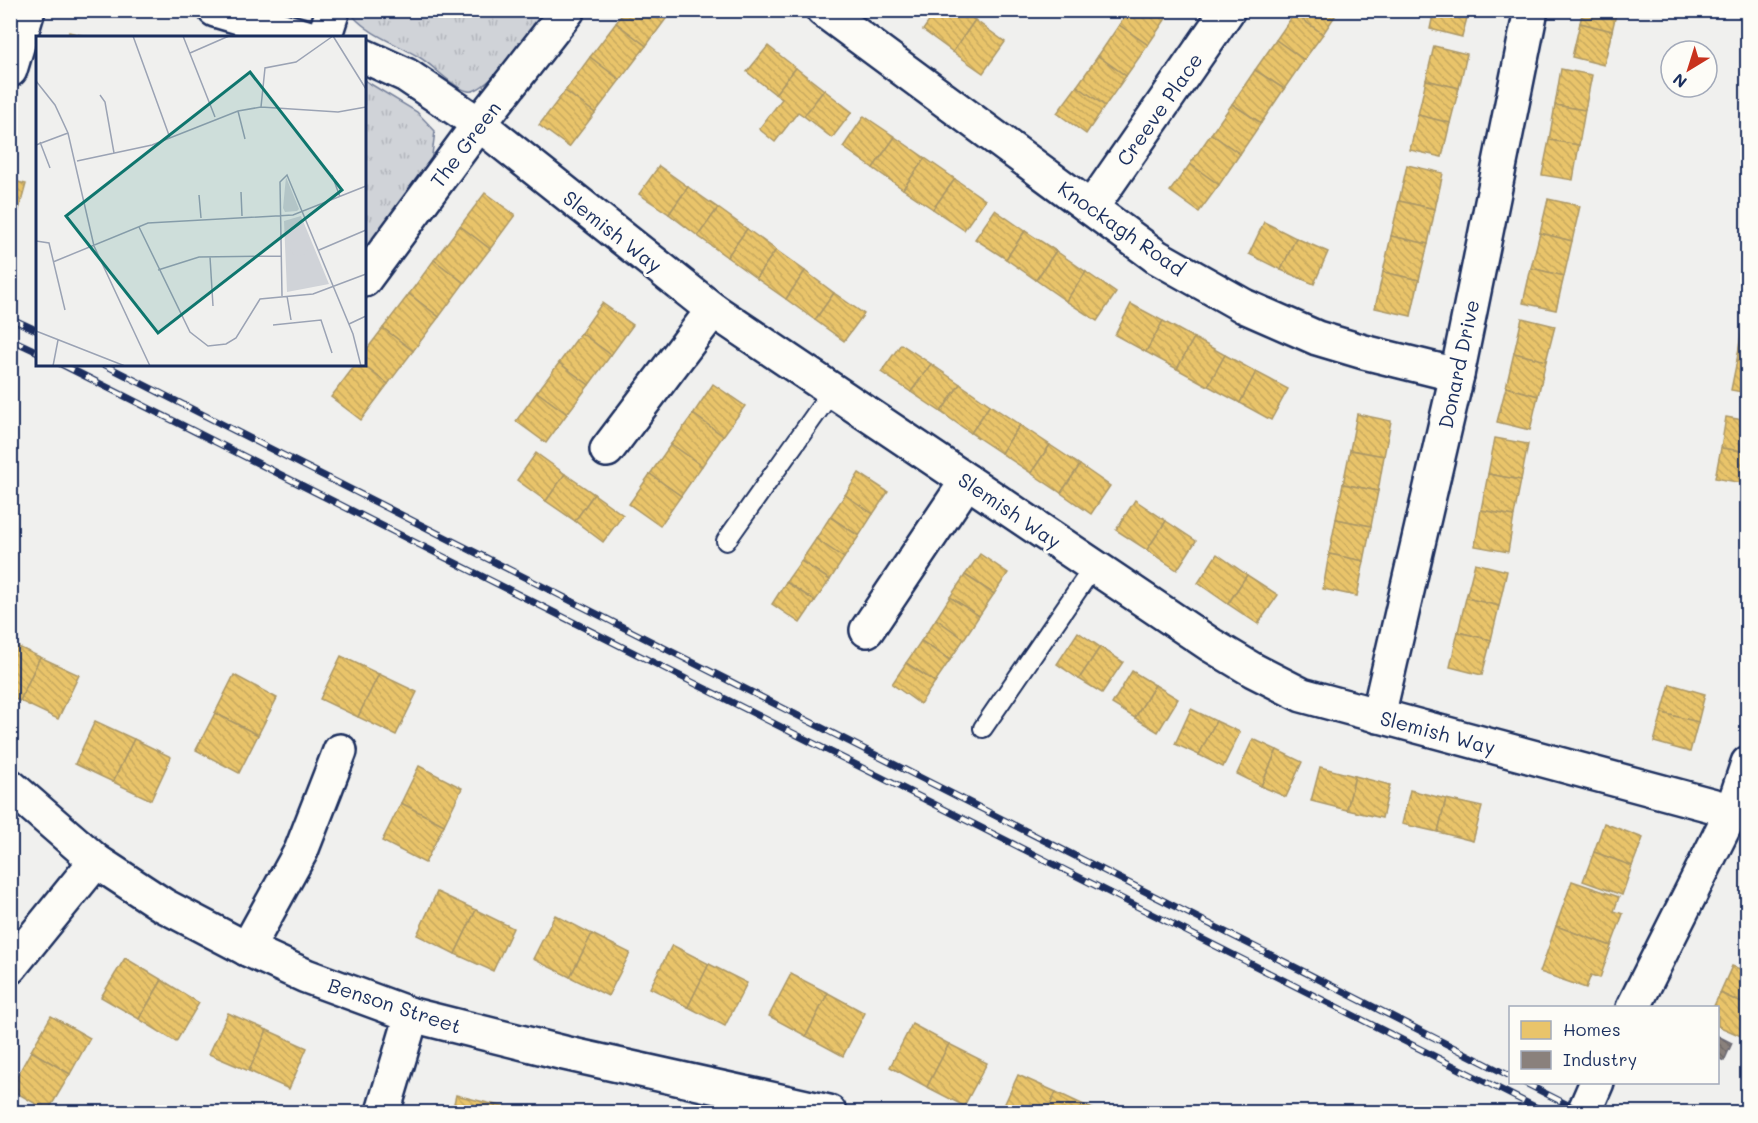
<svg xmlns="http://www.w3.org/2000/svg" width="1758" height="1123" font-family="Mali,sans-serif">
<defs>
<pattern id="grass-tufts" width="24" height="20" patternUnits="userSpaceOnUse" patternTransform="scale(1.5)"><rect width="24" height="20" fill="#d0d3d8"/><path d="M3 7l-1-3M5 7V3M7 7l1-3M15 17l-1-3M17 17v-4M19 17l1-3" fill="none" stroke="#b2b5bc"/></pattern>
<pattern id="homes-back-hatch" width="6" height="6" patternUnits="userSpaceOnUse" patternTransform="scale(1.5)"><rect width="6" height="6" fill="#e9c46a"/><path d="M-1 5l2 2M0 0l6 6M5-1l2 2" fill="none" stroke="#c7a95e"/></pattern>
<pattern id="industry-back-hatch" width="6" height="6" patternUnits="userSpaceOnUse" patternTransform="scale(1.5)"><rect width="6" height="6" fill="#8a817c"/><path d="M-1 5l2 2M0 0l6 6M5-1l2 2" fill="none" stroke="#706a69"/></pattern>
</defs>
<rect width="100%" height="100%" fill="#f0f0ee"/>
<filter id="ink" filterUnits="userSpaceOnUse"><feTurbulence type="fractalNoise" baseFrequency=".0167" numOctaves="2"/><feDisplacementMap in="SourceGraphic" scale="12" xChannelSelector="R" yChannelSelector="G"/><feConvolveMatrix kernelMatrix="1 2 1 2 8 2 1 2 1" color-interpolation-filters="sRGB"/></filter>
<g filter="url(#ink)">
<g fill="url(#grass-tufts)" stroke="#76819b" stroke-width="1.5">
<path d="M353 11V10L546 11C533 27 488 95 468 91 453 88 433 65 419 57 396 43 371 36 353 16Z"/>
<polygon points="364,80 417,112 435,131 431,163 365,249"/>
</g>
<g fill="url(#homes-back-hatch)" stroke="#ab9766" stroke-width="1.5">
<polygon points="625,10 669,10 671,12 646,46 616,23"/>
<polygon points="895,10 908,10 903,17"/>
<polygon points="937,10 960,10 975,20 953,52 923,30"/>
<polygon points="1129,10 1170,10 1171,11 1148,45 1119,25"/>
<polygon points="1296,10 1339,10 1323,34 1294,14"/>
<polygon points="1434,10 1469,10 1462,37 1430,29"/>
<polygon points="1583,10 1617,10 1612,31 1580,23"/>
<polygon points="1294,14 1323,34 1304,60 1276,40"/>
<polygon points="975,20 1005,42 983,73 953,52"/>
<polygon points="616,23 646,46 620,80 590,57"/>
<polygon points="1580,23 1612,31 1604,65 1572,57"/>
<polygon points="1119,25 1148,45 1126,76 1098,56"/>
<polygon points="69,32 92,38 68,38"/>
<polygon points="1276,40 1304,60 1284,89 1255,70"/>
<polygon points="768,46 796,68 775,94 747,72"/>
<polygon points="1434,46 1467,54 1459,88 1426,80"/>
<polygon points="1098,56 1126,76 1105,106 1077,86"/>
<polygon points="590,57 620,80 595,113 565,91"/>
<polygon points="796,68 824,90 804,116 798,112 775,142 759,129 782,99 775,94"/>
<polygon points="1561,69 1592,75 1585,110 1555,105"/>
<polygon points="1255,70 1284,89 1261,123 1232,104"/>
<polygon points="1426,80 1459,88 1450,123 1418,115"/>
<polygon points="1077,86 1105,106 1086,134 1057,113"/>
<polygon points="824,90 852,112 832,138 804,116"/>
<polygon points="565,91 595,113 569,147 539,125"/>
<polygon points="1232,104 1261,123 1240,154 1211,134"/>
<polygon points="1555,105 1585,110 1579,145 1549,140"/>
<polygon points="1418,115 1450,123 1442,157 1410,150"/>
<polygon points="864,116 895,137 873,168 843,147"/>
<polygon points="1211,134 1240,154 1219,185 1190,164"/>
<polygon points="895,137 925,158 903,189 873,168"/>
<polygon points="1549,140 1579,145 1573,180 1542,175"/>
<polygon points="925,158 955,179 933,209 903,189"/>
<polygon points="1190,164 1219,185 1199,212 1170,191"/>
<polygon points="1407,165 1443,173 1435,209 1399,201"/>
<polygon points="659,166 688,187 669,214 639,194"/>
<polygon points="955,179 985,200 964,230 933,209"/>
<polygon points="10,180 26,184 17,217 10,216"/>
<polygon points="688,187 718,208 698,236 669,214"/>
<polygon points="485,193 515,215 490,249 460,226"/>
<polygon points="1548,199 1580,206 1572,241 1540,233"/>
<polygon points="1399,201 1435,209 1428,244 1391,236"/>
<polygon points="718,208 747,229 727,257 698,236"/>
<polygon points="995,210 1025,231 1006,259 975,239"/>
<polygon points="1264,222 1296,238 1281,270 1249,254"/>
<polygon points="460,226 490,249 464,283 434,260"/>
<polygon points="747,229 776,250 756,278 727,257"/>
<polygon points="1025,231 1056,251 1036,280 1006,259"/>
<polygon points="1540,233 1572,241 1564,276 1531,268"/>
<polygon points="1391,236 1428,244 1419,280 1383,272"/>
<polygon points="1296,238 1328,252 1314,284 1281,270"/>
<polygon points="776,250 805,271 786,299 756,278"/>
<polygon points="1056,251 1086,272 1066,301 1036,280"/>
<polygon points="434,260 464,283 439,317 409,294"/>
<polygon points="1531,268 1564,276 1556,310 1523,303"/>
<polygon points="805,271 834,293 815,320 786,299"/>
<polygon points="1086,272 1116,293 1097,321 1066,301"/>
<polygon points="1383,272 1419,280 1411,316 1375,308"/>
<polygon points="834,293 864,314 844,341 815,320"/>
<polygon points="409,294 439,317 413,351 383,328"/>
<polygon points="602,303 633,325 611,355 581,333"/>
<polygon points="1131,304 1163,321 1146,352 1115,335"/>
<polygon points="1522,318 1555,326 1546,361 1514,353"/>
<polygon points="1163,321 1194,338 1177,369 1146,352"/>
<polygon points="383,328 413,351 388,384 361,364 364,364 364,353"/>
<polygon points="1742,329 1748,330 1748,362 1737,360"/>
<polygon points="581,333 611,355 589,385 559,363"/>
<polygon points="1194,338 1225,355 1208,386 1177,369"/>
<polygon points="901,344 931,364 911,392 881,372"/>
<polygon points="1514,353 1546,361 1538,396 1506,387"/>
<polygon points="1225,355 1256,372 1240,403 1208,386"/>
<polygon points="1737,360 1748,362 1748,393 1731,390"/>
<polygon points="559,363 589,385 567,414 537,392"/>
<polygon points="356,364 361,364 388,384 361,420 331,397"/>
<polygon points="931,364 960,384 941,412 911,392"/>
<polygon points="1256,372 1288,389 1271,420 1240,403"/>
<polygon points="713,384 745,406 723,436 693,414"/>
<polygon points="960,384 990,405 971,433 941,412"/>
<polygon points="1506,387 1538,396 1530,430 1497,422"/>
<polygon points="537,392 567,414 546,443 516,421"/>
<polygon points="990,405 1020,425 1001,453 971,433"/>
<polygon points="693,414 723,436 702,466 671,444"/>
<polygon points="1357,414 1391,421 1384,456 1350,450"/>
<polygon points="1726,417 1748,421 1748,452 1721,448"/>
<polygon points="1020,425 1050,445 1031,473 1001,453"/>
<polygon points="1495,438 1528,444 1521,480 1488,474"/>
<polygon points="671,444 702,466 681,496 650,474"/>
<polygon points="1050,445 1080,465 1061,493 1031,473"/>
<polygon points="1721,448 1748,452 1748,484 1715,478"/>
<polygon points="1350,450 1384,456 1378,491 1343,484"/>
<polygon points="536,453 565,474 546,501 517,480"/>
<polygon points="1080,465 1110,486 1091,514 1061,493"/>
<polygon points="859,473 888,492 873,514 845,495"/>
<polygon points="565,474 594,494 575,521 546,501"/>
<polygon points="650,474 681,496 660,526 629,504"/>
<polygon points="1488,474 1521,480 1514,516 1481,510"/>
<polygon points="1343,484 1378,491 1371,526 1336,519"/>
<polygon points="594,494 623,515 603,542 575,521"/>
<polygon points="845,495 873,514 859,536 830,517"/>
<polygon points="1135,500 1166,521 1147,550 1116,530"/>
<polygon points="1481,510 1514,516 1508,552 1475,546"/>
<polygon points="830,517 859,536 844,558 816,539"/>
<polygon points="1336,519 1371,526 1364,561 1329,554"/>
<polygon points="1166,521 1196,541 1177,570 1147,550"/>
<polygon points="816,539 844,558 830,580 801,561"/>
<polygon points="980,554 1008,573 994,594 965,575"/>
<polygon points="1217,554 1247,575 1228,604 1198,583"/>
<polygon points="1329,554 1364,561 1357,596 1323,589"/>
<polygon points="801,561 830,580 815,601 786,582"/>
<polygon points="1475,563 1507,571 1499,606 1466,598"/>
<polygon points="965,575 994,594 979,616 950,597"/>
<polygon points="1247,575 1278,595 1258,624 1228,604"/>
<polygon points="786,582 815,601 800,623 772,604"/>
<polygon points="950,597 979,616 964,639 936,619"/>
<polygon points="1466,598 1499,606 1491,640 1458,632"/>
<polygon points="936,619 964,639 950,660 921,641"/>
<polygon points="1078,632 1100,647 1079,679 1057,664"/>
<polygon points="1458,632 1491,640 1482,675 1450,667"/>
<polygon points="921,641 950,660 935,682 906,663"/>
<polygon points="10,643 40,657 20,701 10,697"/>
<polygon points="1100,647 1123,662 1102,693 1079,679"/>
<polygon points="341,656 379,674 358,717 320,699"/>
<polygon points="40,657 79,675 58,719 20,701"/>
<polygon points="906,663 935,682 920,704 892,684"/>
<polygon points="1132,671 1155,685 1135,718 1112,704"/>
<polygon points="379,674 417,692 396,735 358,717"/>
<polygon points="234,675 277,698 258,735 215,713"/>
<polygon points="1670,684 1705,694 1698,722 1662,713"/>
<polygon points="1155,685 1178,699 1158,732 1135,718"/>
<polygon points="1191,709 1216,721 1199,755 1175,744"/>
<polygon points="215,713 258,735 239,773 196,750"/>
<polygon points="1662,713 1698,722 1690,752 1654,742"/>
<polygon points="95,721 134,739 113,782 75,764"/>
<polygon points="1216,721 1240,732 1223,767 1199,755"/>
<polygon points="134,739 171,757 151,800 113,782"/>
<polygon points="1253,739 1277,750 1261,786 1237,774"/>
<polygon points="1277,750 1302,762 1286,797 1261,786"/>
<polygon points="419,766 462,788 444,825 401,803"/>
<polygon points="1320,767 1355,776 1347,810 1311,801"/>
<polygon points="1355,776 1390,785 1382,818 1347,810"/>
<polygon points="1410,790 1446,799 1438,832 1402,824"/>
<polygon points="1446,799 1482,807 1473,841 1438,832"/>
<polygon points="401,803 444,825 425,863 382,841"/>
<polygon points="1604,823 1643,838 1632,866 1594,852"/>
<polygon points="1594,852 1632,866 1622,895 1583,881"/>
<polygon points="1572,881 1619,897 1614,911 1623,914 1611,946 1556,926"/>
<polygon points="437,892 476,910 455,954 417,935"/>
<polygon points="476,910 513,928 493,971 455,954"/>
<polygon points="555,915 592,934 570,977 533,959"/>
<polygon points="1556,926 1611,946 1600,978 1591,975 1586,988 1540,972"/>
<polygon points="592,934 630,953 608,996 570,977"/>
<polygon points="672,945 709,964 688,1007 650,988"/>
<polygon points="125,958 162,980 139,1019 101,997"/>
<polygon points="709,964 747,983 725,1026 688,1007"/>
<polygon points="1732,966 1748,972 1748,1006 1720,993"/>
<polygon points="791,974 828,993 806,1036 769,1016"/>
<polygon points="162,980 199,1003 176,1042 139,1019"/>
<polygon points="828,993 865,1013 843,1056 806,1036"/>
<polygon points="1720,993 1748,1006 1748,1039 1718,1026 1718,1008 1713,1008"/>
<polygon points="228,1013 267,1030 249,1071 209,1054"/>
<polygon points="51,1016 90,1038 70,1074 31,1051"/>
<polygon points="912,1024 949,1044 927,1087 890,1067"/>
<polygon points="267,1030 307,1048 289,1089 249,1071"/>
<polygon points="949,1044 987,1063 964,1106 927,1087"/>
<polygon points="31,1051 70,1074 48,1111 10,1089"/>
<polygon points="1018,1075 1056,1092 1047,1112 1001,1112"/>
<polygon points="1056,1092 1095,1110 1094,1112 1047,1112"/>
<polygon points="456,1095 496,1105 494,1112 452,1112"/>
<polygon points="496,1105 529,1112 494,1112"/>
</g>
<polygon fill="url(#industry-back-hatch)" stroke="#696873" stroke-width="1.5" points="1718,1036 1732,1043 1724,1061 1718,1058"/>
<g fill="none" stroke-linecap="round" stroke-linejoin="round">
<g stroke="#1b2f5e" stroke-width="22">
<g id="service">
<polyline points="726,541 832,391"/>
<polyline points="983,728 1094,566"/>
</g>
</g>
<g stroke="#1b2f5e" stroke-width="38">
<g id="minor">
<polyline points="215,10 310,38"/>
<polyline points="823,10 1157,257 1244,306 1317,338 1364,352 1457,375"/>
<polyline points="324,38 333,10"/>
<polyline points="364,56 406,75 479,124 713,310 1211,645 1253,670 1302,695 1748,815"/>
<polyline points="10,70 28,10"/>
<polyline points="1091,208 1228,10"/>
<polyline points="364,280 479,124 568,10"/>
<polyline points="607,450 713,310"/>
<polyline points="867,630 967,481"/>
<polyline points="1378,716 1457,375 1531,10"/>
<polyline points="10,786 96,861 163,905 247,949 306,976 412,1015 564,1053 829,1112"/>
<polyline points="247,949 301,851 340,751"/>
<polyline points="10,967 96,861"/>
<polyline points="1633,1008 1732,811 1748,763"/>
<polyline points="383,1112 412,1015"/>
<polyline points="1584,1112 1597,1082"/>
</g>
</g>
<use href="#service" stroke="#fdfcf7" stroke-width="18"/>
<use href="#minor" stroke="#fdfcf7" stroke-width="33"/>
<g stroke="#1b2f5e" stroke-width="7">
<g id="rail">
<polyline points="10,318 38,331"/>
<polyline points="10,339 38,352"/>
<polyline points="61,364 1545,1112"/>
<polyline points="103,364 1510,1076"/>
<polyline points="1523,1082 1582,1112"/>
</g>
</g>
<use href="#rail" stroke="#fdfcf7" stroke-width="4.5" stroke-dasharray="14" stroke-linecap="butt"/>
</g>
</g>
<g text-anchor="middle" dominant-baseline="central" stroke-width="6" stroke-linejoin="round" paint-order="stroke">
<g font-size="20" fill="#1b2f5e" stroke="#fdfcf7">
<text transform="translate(1159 109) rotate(-55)">Creeve Place</text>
<text transform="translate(465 144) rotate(-53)">The Green</text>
<text transform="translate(1122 228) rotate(35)">Knockagh Road</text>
<text transform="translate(613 231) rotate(38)">Slemish Way</text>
<text transform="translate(1458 364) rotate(-78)">Donard Drive</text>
<text transform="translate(1010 510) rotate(34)">Slemish Way</text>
<text transform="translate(1438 732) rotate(15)">Slemish Way</text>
<text transform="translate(395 1005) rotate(18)">Benson Street</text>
</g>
</g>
<g transform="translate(36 36)">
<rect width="330" height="330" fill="#f0f0ee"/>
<path d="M250 141 263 173 261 175 249 176 247 172ZM265 180 293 248 251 256 248 185Z" fill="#d0d3d8"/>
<path d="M254 211a9 9 0 1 1 18 0a9 9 0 1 1-18 0Z" fill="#d0d3d8"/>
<path fill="none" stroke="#9ba3b4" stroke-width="1.5" d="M97 0 134 102M147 0 179 81M297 0 330 53M154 17 193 0M0 45 19 69 32 97 58 210 114 330M64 59 69 66 78 117M225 71 229 32 260 26 297 0M202 75 209 103M4 106 14 132M0 109 32 97M41 125 116 109 202 75 225 71 302 76 330 71M296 139 304 161M205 156 206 180M163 159 165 182M103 191 154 296 172 310 190 308 200 302 224 263 277 258 330 238M0 205 13 207 29 274M283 214 330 194M174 221 177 270M17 226 112 187 257 179 330 150M122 234 163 221 245 220M246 260 244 146 251 139 317 298 325 330M251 260 255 284M313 288 330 280M237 289 285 284 296 317M0 295 89 330M17 330 22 304"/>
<path fill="#0f766e" fill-opacity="0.15" stroke="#0f766e" stroke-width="3" d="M214 36 306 154 122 297 30 180Z"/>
<rect width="330" height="330" fill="none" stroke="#1b2f5e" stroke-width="3"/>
</g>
<rect width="1758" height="1123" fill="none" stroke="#fdfcf7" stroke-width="36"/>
<rect x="18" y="18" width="1722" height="1087" fill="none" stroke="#1b2f5e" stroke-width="2" filter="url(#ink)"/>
<rect x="1509" y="1006" width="210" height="78" fill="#fdfcf7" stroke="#a3aaba" stroke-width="1.5"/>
<rect x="1521" y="1021" width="30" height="18" fill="#e9c46a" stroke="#a3aaba" stroke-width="1.5"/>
<text x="1563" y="1036" font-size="18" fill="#1b2f5e">Homes</text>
<rect x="1521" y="1051" width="30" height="18" fill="#8a817c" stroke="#a3aaba" stroke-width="1.5"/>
<text x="1563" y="1066" font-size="18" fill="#1b2f5e">Industry</text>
<g transform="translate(1689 69) rotate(218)"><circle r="28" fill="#fdfcf7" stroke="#a3aaba" stroke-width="1.5"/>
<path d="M0-4.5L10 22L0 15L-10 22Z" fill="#c8321e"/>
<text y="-9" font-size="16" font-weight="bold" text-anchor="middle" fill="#1b2f5e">N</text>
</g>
</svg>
